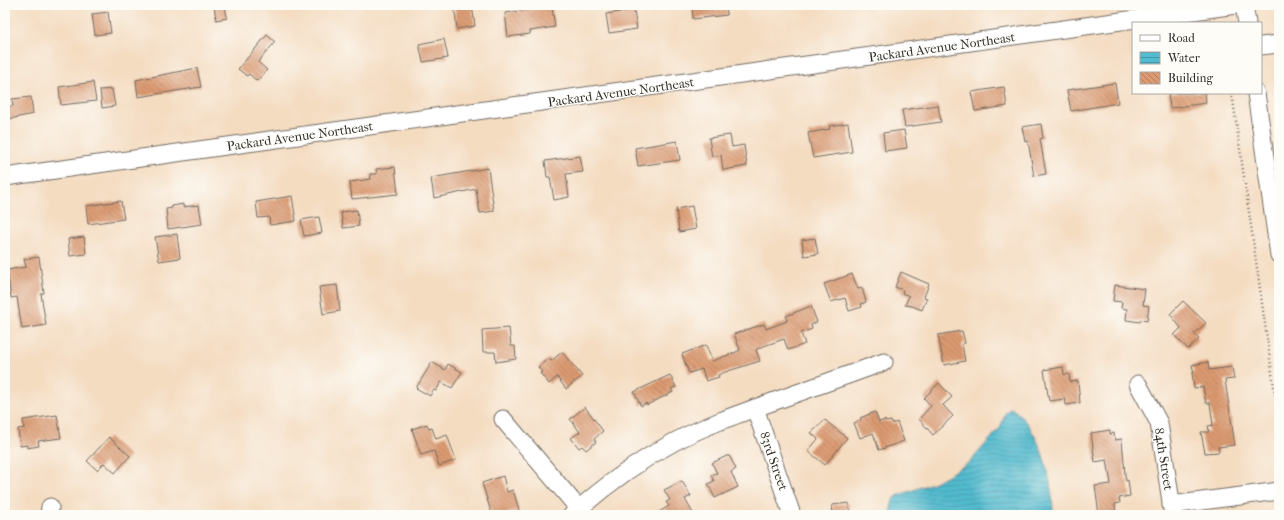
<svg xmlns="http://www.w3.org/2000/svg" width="1284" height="520" font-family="'IM FELL French Canon',serif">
<defs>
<pattern id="water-rules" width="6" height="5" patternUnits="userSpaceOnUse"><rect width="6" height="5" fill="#52bbcf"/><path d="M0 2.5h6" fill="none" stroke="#4498a8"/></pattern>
<pattern id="building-back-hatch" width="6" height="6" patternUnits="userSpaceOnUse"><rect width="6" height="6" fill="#db9a71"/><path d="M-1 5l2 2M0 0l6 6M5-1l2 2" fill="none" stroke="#b27e5d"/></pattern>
</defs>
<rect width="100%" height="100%" fill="#fdfcf7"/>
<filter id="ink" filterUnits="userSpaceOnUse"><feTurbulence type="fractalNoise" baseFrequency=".025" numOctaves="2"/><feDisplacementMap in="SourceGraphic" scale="8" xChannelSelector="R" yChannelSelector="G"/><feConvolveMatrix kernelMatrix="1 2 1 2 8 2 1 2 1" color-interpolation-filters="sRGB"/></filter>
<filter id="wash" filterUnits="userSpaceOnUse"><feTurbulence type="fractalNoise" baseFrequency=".012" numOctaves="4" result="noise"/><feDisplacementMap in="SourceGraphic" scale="16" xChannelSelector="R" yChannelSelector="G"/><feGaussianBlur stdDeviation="0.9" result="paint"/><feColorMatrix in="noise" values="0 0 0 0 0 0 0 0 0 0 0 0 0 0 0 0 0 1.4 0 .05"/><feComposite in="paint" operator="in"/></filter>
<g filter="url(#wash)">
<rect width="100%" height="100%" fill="#f4dcc1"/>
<path fill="url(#water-rules)" stroke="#3e737d" d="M1011 408C1041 428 1053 481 1053 515H892C890 508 891 502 897 496L935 482 969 463 1000 428 1006 412Z"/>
<g id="blocks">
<g fill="url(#building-back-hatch)">
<polygon points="214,5 225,5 227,18 216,20"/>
<polygon points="454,5 472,5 475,26 457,29"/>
<polygon points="692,5 726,5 727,15 693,19"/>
<polygon points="552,7 555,27 530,31 530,34 508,37 505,13"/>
<polygon points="634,10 637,29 609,33 606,14"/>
<polygon points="108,12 111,33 95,35 92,14"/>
<polygon points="267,35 275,42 258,62 267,70 257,81 249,74 247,76 238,69"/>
<polygon points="444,39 448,58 423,62 419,44"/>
<polygon points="197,68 201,87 138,97 136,80"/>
<polygon points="93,82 96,101 61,105 59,87"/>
<polygon points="1115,83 1118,103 1071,111 1067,90"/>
<polygon points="1004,87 1007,106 975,111 971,92"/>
<polygon points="112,89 115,106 102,108 100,90"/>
<polygon points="1168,93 1205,93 1206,103 1170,108"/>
<polygon points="31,97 33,114 5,120 5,107 13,106 12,99"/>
<polygon points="938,105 941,122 905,127 902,110"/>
<polygon points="848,123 852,152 813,158 808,133 830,129 829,126"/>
<polygon points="1041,124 1043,138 1040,139 1046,174 1034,176 1028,141 1025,141 1022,127"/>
<polygon points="904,130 907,148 885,151 883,133"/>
<polygon points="730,135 732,147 744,145 747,166 723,170 721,155 712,157 709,138"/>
<polygon points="677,141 680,160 638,166 635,148"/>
<polygon points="580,156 583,172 566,174 569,197 554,200 550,177 547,177 545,161"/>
<polygon points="395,167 398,194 352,199 350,182 371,179 370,174 377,174 376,169"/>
<polygon points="488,168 494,211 480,213 476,189 434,198 431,178"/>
<polygon points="292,196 296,221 270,225 269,217 258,218 256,202"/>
<polygon points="121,201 124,219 88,224 86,206"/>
<polygon points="183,204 183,207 199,205 202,224 168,229 166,209 172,208 172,206"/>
<polygon points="692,206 696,229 679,232 676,209"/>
<polygon points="357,210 359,226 343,228 341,212"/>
<polygon points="319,217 322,233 304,236 301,220"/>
<polygon points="177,234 180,258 159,261 155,237"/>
<polygon points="84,237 86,254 70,256 68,239"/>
<polygon points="815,238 818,254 804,256 802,240"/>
<polygon points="39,257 44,293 41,294 46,325 22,329 17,297 11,298 7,270 26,267 24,259"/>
<polygon points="901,272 929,284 924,297 927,298 922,310 912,306 905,305 909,296 902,293 903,290 895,287"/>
<polygon points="852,274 858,289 862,288 866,302 861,304 862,307 849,311 845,298 831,302 824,284"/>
<polygon points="337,285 340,311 323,314 319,287"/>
<polygon points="1115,285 1145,289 1143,305 1149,306 1147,321 1141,320 1140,322 1126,320 1127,309 1121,308 1122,302 1113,301"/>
<polygon points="1183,301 1206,323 1194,334 1199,339 1188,349 1174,335 1181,328 1170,314"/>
<polygon points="811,306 817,322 811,325 812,329 801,333 805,344 788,350 784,339 761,347 756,350 760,361 725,372 718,375 719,377 706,381 702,369 689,373 682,354 706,345 712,361 734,353 740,350 734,334 764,324 766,329 787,321 786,316"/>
<polygon points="509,328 511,346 515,346 516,359 496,362 495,352 483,352 482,330"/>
<polygon points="962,331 965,343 962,344 965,361 944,365 938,335"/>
<polygon points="562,352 582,376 566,389 557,377 549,384 540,373 542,372 538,367 549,358 551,361"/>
<polygon points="432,362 445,370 448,364 462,372 452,388 441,382 436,391 433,390 430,396 416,388"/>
<polygon points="1208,362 1209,370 1232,367 1234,379 1225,380 1235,445 1218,447 1219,452 1205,453 1201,432 1209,432 1208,426 1213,425 1210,403 1206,403 1203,387 1194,388 1192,373 1194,373 1192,365"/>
<polygon points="1063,367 1064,375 1069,374 1070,382 1078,381 1080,403 1066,405 1065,399 1049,401 1044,370"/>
<polygon points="670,375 676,387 671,389 673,392 647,405 646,403 641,406 634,392"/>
<polygon points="939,383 952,397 943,405 953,416 933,435 919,419 931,406 924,398"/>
<polygon points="585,407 603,431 594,439 596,442 586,450 582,446 579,448 571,438 580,432 570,419"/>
<polygon points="875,412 879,422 885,420 886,422 891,421 892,424 897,422 904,441 879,450 873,433 860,438 854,423 861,420 860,418"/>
<polygon points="57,415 61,438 38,441 39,446 27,448 27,445 20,446 18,429 24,428 23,420"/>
<polygon points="825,420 847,438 825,465 808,451 818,439 811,433"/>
<polygon points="427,424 429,429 432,428 436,439 447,435 456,460 439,466 434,451 421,455 412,429"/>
<polygon points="1110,430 1110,434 1114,433 1115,440 1122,439 1125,475 1126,481 1128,480 1130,496 1119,498 1120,503 1115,504 1116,515 1099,515 1095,486 1111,484 1107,460 1095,462 1091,433"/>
<polygon points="109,437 130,456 115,473 104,463 97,470 87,461"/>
<polygon points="729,455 736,469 731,472 738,487 715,498 708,484 714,481 711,475 717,473 712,463"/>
<polygon points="503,476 507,492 513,490 519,510 503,515 492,515 482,483"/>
<polygon points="682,481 691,496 685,499 694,515 654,515 669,506 666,502 670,500 664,490"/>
<polygon points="849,503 850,515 833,515 832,505"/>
</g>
</g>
</g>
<g filter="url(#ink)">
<use href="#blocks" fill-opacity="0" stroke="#716960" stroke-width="1"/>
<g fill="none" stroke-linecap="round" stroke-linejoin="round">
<g stroke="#716960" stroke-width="19">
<g id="minor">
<polyline points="1244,5 1247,23"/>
<polyline points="1261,46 1279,44"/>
<polyline points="1256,93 1279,255"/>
<polyline points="5,177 1236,5"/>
<polyline points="1138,384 1159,423 1173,515"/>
<polyline points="755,408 792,515"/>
<polyline points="503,419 579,509"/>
<polyline points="1171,505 1279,491"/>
<polyline points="49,515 50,507"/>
<path d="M572 515C603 487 637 462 674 442 706 425 741 413 775 401 812 388 848 375 884 362"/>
</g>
</g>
<polyline stroke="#716960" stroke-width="2.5" stroke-dasharray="1 3" stroke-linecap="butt" points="1232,93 1279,422"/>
<use href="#minor" stroke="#fff" stroke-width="17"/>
</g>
</g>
<g text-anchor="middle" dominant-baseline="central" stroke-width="3" stroke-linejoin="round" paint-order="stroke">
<g font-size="13" fill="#2b2b2b" stroke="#fdfcf7">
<text transform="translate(942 47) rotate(-8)">Packard Avenue Northeast</text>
<text transform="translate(621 92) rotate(-8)">Packard Avenue Northeast</text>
<text transform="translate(300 136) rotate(-8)">Packard Avenue Northeast</text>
<text transform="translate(1164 459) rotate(81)">84th Street</text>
<text transform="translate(774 461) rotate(71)">83rd Street</text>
</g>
</g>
<rect width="1284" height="520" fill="none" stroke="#fdfcf7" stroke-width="20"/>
<rect x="1132" y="22" width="130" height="72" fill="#fdfcf7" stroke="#a9a8a5"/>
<rect x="1140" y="35" width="20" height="6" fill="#ffffff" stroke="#a9a8a5"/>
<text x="1168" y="42" font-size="12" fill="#2b2b2b">Road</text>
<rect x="1140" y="52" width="20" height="12" fill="url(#water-rules)" stroke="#a9a8a5"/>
<text x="1168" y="62" font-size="12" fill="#2b2b2b">Water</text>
<rect x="1140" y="72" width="20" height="12" fill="url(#building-back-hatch)" stroke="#a9a8a5"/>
<text x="1168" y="82" font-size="12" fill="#2b2b2b">Building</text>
</svg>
